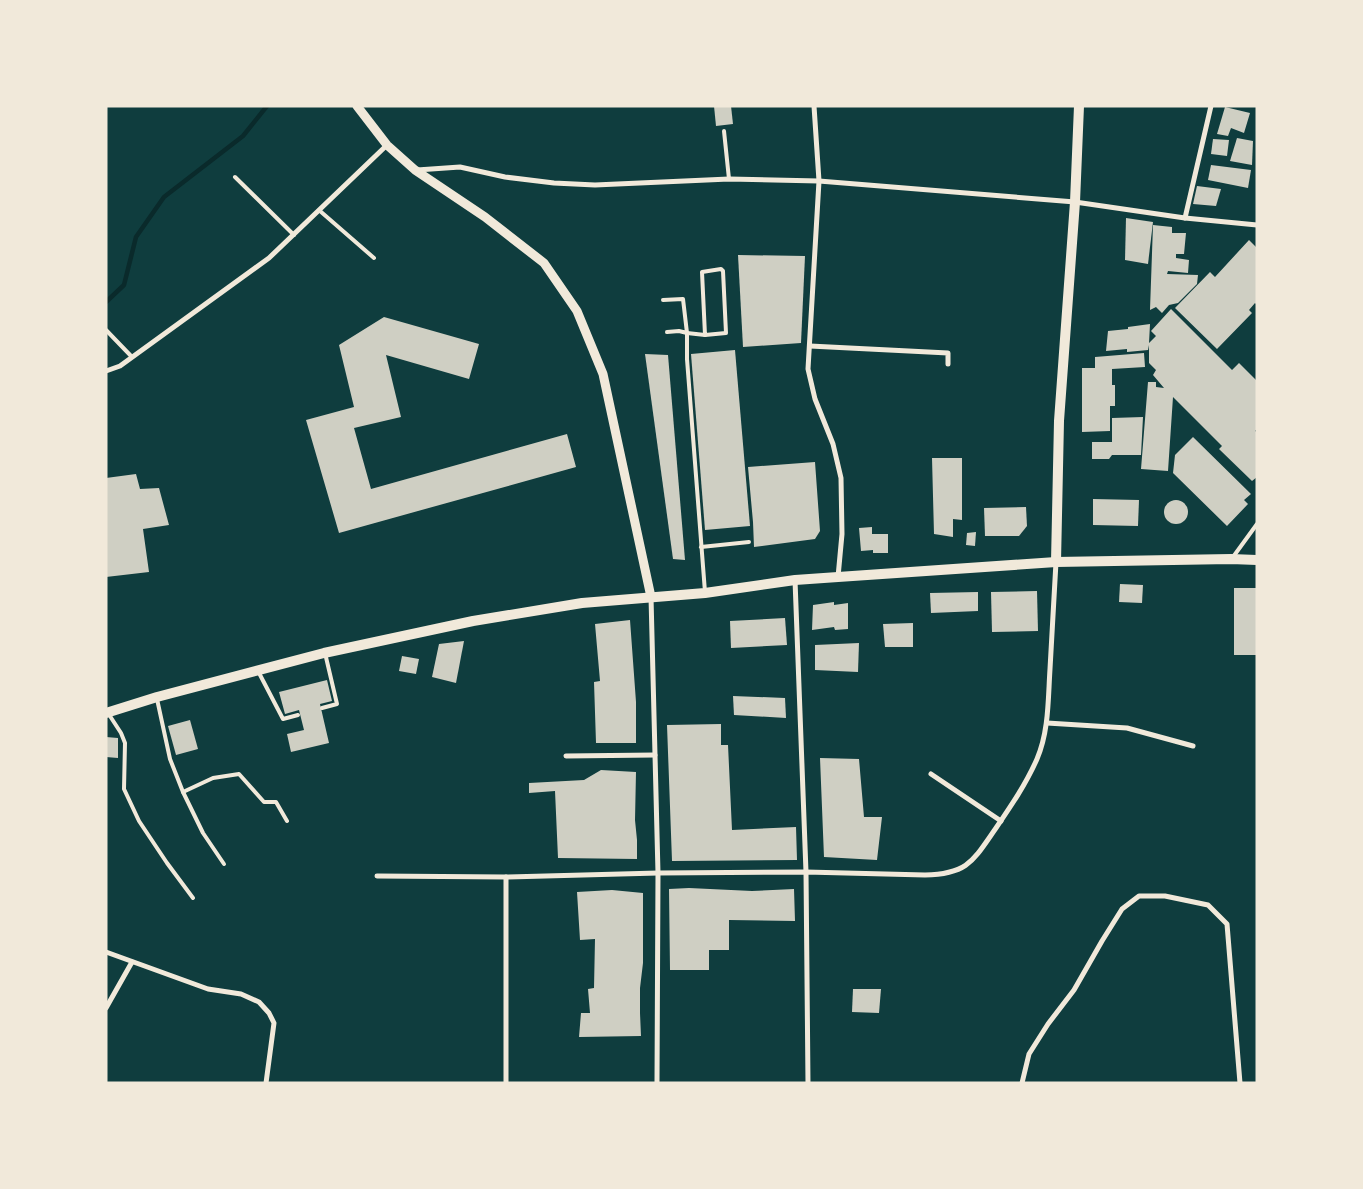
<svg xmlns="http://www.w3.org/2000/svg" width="1363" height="1189" font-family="Figtree,sans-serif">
<rect width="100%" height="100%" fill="#0f3d3e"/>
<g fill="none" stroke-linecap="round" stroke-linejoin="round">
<polyline stroke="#0a2a2b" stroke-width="4.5" points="106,302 124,285 136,237 164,197 243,136 267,106"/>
</g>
<g fill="#cfcfc3">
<polygon points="714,106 731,106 733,124 716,126"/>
<polygon points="1225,107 1250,113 1244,133 1231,128 1228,136 1217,134"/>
<polygon points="1237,138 1253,141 1252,165 1230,161"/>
<polygon points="1213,139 1229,140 1227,156 1211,154"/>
<polygon points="1211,165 1251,170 1248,188 1208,180"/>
<polygon points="1197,186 1221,189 1216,206 1193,204"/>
<polygon points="1126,218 1153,222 1148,264 1125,260"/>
<polygon points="1153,225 1172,227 1172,233 1186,233 1184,254 1176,254 1176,258 1189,260 1188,273 1168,271 1167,274 1198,275 1197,284 1178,303 1169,305 1162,313 1156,307 1150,310"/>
<polygon points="1249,240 1257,248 1257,305 1255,303 1249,310 1252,313 1217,349 1175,308 1210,272 1215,277"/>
<polygon points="738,255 805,256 801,343 743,347"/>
<polygon points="1171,309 1232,370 1239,363 1257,381 1257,429 1255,431 1257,432 1257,477 1252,481 1219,449 1222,446 1173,397 1168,471 1141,469 1148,382 1156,382 1156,387 1164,388 1153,375 1156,370 1149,363 1149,345 1148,350 1127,352 1127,349 1106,351 1108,331 1128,329 1128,327 1150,324 1149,343 1156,336 1151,331"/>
<polygon points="384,317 479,344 469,379 386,355 401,417 354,428 371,489 567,434 576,467 339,533 306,420 354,407 339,345"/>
<polygon points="735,350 750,526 705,530 691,354"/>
<polygon points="1144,353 1145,367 1112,369 1112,385 1115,385 1115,406 1110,406 1110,431 1082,432 1082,368 1095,368 1095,357"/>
<polygon points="645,354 668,355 685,560 673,559"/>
<polygon points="1143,417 1141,455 1112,455 1109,459 1092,459 1092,442 1112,442 1112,418"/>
<polygon points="1193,437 1251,494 1244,500 1248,504 1227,526 1173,473 1175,455"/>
<polygon points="932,458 962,458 962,520 953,519 953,537 934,534"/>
<polygon points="815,462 820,531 815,539 754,547 753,522 748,467"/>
<polygon points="136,474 140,489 159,488 169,525 143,529 149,572 106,577 106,478"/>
<polygon points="1093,499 1139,500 1138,526 1093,525"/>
<circle cx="1176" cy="512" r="12"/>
<polygon points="1026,507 1027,526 1019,536 985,536 984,508"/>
<polygon points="872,527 872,534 888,534 888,553 873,553 873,550 861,551 859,528"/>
<polygon points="976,532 975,546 966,545 967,533"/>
<polygon points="1120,584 1143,585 1142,603 1119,602"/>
<rect x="1234" y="588" width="23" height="67"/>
<polygon points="1037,591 1038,631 992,632 991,592"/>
<polygon points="978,592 978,611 931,613 930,593"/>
<polygon points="834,602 834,605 848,603 848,629 835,630 834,627 812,630 813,605"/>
<polygon points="785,618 787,645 731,648 730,621"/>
<polygon points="630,620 636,702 636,743 596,743 594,682 600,681 595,624"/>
<polygon points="913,623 913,647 885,647 883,624"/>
<polygon points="464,641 456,683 432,677 439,644"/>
<polygon points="859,643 858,672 815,670 815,645"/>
<polygon points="402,656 419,659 416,674 399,671"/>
<polygon points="327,680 332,701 320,704 329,743 291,752 287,734 304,730 299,710 285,714 279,692"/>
<polygon points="733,696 785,698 786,718 734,715"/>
<polygon points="190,720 198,749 176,755 168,726"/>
<polygon points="721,724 721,745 728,745 732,830 796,827 797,860 672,861 667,725"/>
<polygon points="106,737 118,738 118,758 106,757"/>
<polygon points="820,758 859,759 864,817 882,817 877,860 824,857"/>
<polygon points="601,770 636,772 635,820 637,840 637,859 558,858 555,791 529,793 529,783 584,780"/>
<polygon points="689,888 752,891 794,889 795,921 729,920 729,950 709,950 709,970 670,970 669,889"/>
<polygon points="612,890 643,893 643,963 640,988 640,1013 641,1036 579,1037 581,1013 590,1013 588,989 594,988 595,939 580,940 577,892"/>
<polygon points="853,989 881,989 879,1013 852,1012"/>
</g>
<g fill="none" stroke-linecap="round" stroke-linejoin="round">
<g stroke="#f1e9da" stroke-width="4">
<polyline points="724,131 729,179"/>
<polyline points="235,177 294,235"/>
<polyline points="320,211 374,258"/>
<polygon points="721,269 723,271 726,333 705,335 702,272"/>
<polyline points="663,300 683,299 687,333 679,331 667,332"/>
<polyline points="106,330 132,357"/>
<polyline points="705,335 687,333 687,359 705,592"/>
<polyline points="701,547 749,542"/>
<polyline points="1233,557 1257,524"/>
<polyline points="258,671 283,719 298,715"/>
<polyline points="157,699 170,759 183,792 213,778 239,774 264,802 276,802 287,821"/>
<polyline points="322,708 337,704 325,653"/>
<polyline points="108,713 121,733 125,743 124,789 139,821 167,863 193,898"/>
<polyline points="183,792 203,833 224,864"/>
</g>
<g stroke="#f1e9da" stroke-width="5">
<polyline points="814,106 819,181 808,369 815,399 833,444 841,478 842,534 838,577"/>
<polyline points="417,170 460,167 505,177 554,183 595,185 729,179 819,181 1075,202 1185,218 1257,225"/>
<polyline points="1185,218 1211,106"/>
<polyline points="810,346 948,353 948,364"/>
<polyline points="106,371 120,366 269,258 387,145"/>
<polyline points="795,580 806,872 808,1083"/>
<polyline points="651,597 658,873 657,1083"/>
<polyline points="1047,723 1127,728 1193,746"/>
<polyline points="566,756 655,755"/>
<polyline points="931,774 1001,821"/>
<path d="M377 876 506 877 658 873 806 872 925 875C968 874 973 861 996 828 1011 806 1026 784 1037 759 1049 731 1048 699 1050 669 1052 634 1054 598 1056 562"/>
<polyline points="506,877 506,1083"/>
<polyline points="106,952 208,989 241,994 259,1002 269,1013 274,1023 266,1083"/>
<polyline points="106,1008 132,962"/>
<polyline points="1022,1083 1029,1054 1048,1024 1074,990 1102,941 1122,909 1139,896 1165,896 1208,905 1227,924 1240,1083"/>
</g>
<polyline stroke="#f1e9da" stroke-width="9" points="357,106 387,145 415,170 485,217 544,263 577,311 603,374 651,597"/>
<g stroke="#f1e9da" stroke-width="10">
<polyline points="1056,562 1059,421 1075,202 1079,106"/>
<polyline points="106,713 157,697 324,653 473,621 582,603 705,593 795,580 838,577 1056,562 1231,559 1257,560"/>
</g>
</g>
<rect width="1363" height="1189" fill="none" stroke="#f1e9da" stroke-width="215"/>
</svg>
